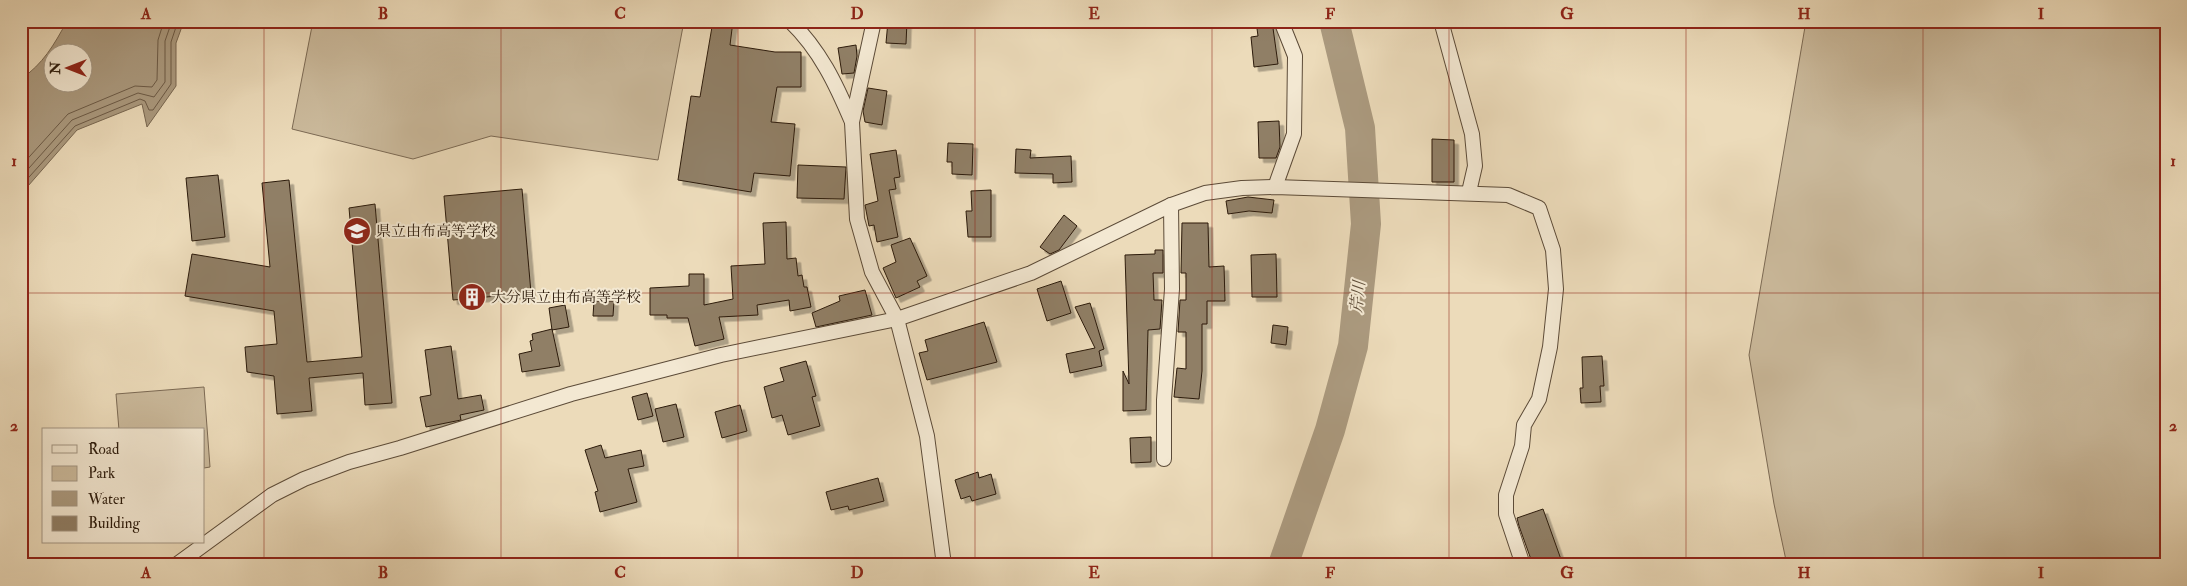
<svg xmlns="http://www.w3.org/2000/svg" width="2187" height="586" font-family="'IM FELL Double Pica','Noto Serif JP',serif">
<defs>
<filter id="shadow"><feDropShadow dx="4.5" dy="4.5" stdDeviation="0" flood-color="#0004"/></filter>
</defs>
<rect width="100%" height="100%" fill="#ecdbba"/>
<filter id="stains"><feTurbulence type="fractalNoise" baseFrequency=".004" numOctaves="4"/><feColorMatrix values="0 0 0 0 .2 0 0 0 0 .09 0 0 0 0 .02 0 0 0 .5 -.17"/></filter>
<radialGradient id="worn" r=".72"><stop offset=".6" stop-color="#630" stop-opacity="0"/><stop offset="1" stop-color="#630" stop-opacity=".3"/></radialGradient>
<g fill="#cbba9c" stroke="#7c6a54">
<polygon points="313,21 684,21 658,160 491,136 413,159 292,129"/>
<polygon points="1806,21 2166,21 2166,565 1787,565 1774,504 1749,355"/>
<polygon points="204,387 210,467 204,468 204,430 119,430 116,394"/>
</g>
<path fill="#ab9a7f" stroke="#786751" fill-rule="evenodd" d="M67 21H184L176 43V86L147 127 142 104 77 130 21 194V79C43 64 54 45 67 21ZM52 52H82V82H52Z"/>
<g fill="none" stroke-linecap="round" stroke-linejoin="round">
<g stroke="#6c5a46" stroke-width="1">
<polyline points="21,166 68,114 135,86 152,87 157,80 158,40 164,21"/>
<polyline points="21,177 72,120 138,93 154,97 165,82 165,41 172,21"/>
<polyline points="21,186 75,126 140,99 145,101 149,110 153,110 171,84 171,42 178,21"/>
</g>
<polyline stroke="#ab9a7f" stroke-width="30" points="1283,565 1330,430 1353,346 1366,224 1360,128 1334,21"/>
</g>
<g fill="#907f66" stroke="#2c1b0c" filter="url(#shadow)">
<polygon points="713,21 733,21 730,45 775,52 801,52 801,87 777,87 771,122 795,124 790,176 754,173 751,192 678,180 691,96 700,97"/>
<polygon points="888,21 907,21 906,44 886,43"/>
<polygon points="1256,21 1272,21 1278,64 1254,67 1251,37 1258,36"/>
<polygon points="856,45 857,56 854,73 842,74 838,48"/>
<polygon points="868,88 887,91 882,125 865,122 863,111"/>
<polygon points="1279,121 1280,147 1276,158 1259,158 1258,122"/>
<polygon points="1432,139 1454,140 1454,182 1432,182"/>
<polygon points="948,143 973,144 972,175 952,174 952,162 947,162"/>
<polygon points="1016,149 1031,150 1030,158 1071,156 1072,182 1053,183 1053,174 1015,173"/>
<polygon points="896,150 900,177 894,178 896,189 889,190 898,237 877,242 874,225 869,226 865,205 878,201 870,154"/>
<polygon points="798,165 846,167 844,199 797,198"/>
<polygon points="218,175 225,237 192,241 186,178"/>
<polygon points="289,180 307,362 362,357 349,208 375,204 392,403 365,405 363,373 309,378 312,411 277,414 274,376 247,372 245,347 277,344 274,311 185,296 192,254 270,267 262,183"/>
<polygon points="522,189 531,293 453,300 444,196"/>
<polygon points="991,190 991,237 968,237 966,211 972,211 971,191"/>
<polygon points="1248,197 1274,200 1272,213 1249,211 1228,214 1226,201"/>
<polygon points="1064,215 1077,226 1059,250 1050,254 1040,247"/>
<polygon points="786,222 787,259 796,258 798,276 802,275 804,287 807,287 811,307 790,311 789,300 757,305 758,315 719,317 724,339 695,346 688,318 667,318 667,315 650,315 650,288 689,286 689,274 704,274 704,305 733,299 731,266 765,264 763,223"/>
<polygon points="1182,223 1208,223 1209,267 1224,266 1225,301 1207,301 1207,324 1202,324 1202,371 1199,399 1174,397 1177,368 1186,369 1186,332 1178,332 1180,300 1186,300 1186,273 1181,273"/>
<polygon points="910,238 927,276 917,281 920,287 896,298 883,268 896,262 891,245"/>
<polygon points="1155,250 1163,250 1163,273 1153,273 1154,300 1162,300 1160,329 1148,330 1146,410 1123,411 1123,371 1129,384 1125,255 1155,254"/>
<polygon points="1276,254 1277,297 1252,297 1251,255"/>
<polygon points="1061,281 1071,313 1047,321 1037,289"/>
<polygon points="865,290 872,315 816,327 812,313 840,301 839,296"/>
<polygon points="594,301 614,301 613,316 593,316"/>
<polygon points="1090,303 1104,349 1099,351 1102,366 1070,373 1066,354 1095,348 1075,307"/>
<polygon points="565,305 569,327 552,330 549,308"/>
<polygon points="984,322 997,362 927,380 919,353 928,351 925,340"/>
<polygon points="1273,325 1288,327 1286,345 1271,343"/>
<polygon points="552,329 560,366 522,372 519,354 532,351 530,341 533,340 532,334"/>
<polygon points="451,346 458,399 481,395 484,410 460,415 461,420 426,427 420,397 431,395 425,350"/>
<polygon points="1602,356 1604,386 1600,386 1601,402 1581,403 1580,388 1583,388 1582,357"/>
<polygon points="806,361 816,396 812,397 820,426 788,435 782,415 772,418 764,387 784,381 780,368"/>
<polygon points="647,393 653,416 638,420 632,397"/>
<polygon points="676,404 684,437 663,442 655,409"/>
<polygon points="740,405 747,431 722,438 715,412"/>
<polygon points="1151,437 1151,462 1131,463 1130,438"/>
<polygon points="601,445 605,458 641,450 644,466 628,469 637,502 600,512 595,492 598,491 585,450"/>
<polygon points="978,472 979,478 991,474 996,494 972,501 970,496 961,499 955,480"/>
<polygon points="878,478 884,501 849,510 848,506 831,510 826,492"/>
<polygon points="1543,509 1563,565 1533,565 1519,526 1517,518"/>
</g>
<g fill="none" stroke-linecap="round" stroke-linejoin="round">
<g stroke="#5c4b38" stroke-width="16">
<g id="minor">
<path d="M790 21C820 50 836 84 852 122"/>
<polyline points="874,21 852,122 857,219 872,272 897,319 927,436 944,565"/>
<polyline points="1441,21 1472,134 1475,166 1469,192"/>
<polyline points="1275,187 1294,134 1295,56 1281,21"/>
<polyline points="1164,459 1164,400 1172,289 1171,205"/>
<polyline points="176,565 272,495 304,479 349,462 400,448 571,394 721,355 897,319 1031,273 1171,205 1205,193 1242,188 1275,187 1508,195 1539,208 1553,250 1556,289 1550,347 1539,399 1524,425 1522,446 1506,495 1506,514 1523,565"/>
</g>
</g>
<use href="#minor" stroke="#f3e8d2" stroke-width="14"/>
</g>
<path fill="none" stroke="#8f2418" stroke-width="1" stroke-opacity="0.55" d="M264 21V565M501 21V565M738 21V565M975 21V565M1212 21V565M1449 21V565M1686 21V565M1923 21V565M21 293H2166"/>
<defs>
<g id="school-disc" transform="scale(1.4375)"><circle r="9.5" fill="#8f2418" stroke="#f3e8d2"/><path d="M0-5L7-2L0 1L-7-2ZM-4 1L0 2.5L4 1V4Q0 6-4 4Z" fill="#fff"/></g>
<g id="building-disc" transform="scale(1.4375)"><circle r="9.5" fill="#8f2418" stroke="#f3e8d2"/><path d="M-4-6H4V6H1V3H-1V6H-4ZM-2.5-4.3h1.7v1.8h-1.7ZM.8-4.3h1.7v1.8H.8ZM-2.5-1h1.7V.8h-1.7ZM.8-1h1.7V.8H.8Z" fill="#fff"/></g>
</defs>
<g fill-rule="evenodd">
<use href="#school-disc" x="357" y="231"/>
<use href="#building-disc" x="472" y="297"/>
</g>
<g text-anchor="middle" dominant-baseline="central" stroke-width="4" stroke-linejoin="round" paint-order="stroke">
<g font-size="15" fill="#2c1b0c" stroke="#f3e8d2" text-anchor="start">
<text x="376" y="231">県立由布高等学校</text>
<text x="491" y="297">大分県立由布高等学校</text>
</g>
<g font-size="16" font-style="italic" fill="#5f4e3a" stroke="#f3e8d2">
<text transform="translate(1358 297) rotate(-84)">芹川</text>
</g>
</g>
<rect width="2187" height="586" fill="none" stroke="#ecdbba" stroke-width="55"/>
<rect x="42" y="428" width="162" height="115" fill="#f3e8d2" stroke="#a39683"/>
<rect x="52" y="445" width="25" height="8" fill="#f3e8d2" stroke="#a39683"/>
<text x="88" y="454" font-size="15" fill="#2c1b0c">Road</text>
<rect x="52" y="466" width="25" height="15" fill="#cbba9c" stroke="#a39683"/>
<text x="88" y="478" font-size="15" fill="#2c1b0c">Park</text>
<rect x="52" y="491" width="25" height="15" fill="#ab9a7f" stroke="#a39683"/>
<text x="88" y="504" font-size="15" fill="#2c1b0c">Water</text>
<rect x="52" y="516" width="25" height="15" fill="#907f66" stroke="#a39683"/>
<text x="88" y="528" font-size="15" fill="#2c1b0c">Building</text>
<g transform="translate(68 68) rotate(270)"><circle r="24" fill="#f3e8d2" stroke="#a39683"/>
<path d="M0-4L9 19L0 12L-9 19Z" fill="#8f2418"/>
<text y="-8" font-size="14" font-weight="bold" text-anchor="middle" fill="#2c1b0c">N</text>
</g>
<rect x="28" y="28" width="2132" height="530" fill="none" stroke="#8f2418" stroke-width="2"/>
<g font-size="16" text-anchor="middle" font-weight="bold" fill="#8f2418">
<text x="146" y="19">A</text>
<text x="383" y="19">B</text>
<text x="620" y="19">C</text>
<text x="857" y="19">D</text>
<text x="1094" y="19">E</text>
<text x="1330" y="19">F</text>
<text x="1567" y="19">G</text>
<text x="1804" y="19">H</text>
<text x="2041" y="19">I</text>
<text x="14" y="166">1</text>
<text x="2173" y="166">1</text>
<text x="14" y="431">2</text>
<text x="2173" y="431">2</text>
<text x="146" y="578">A</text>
<text x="383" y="578">B</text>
<text x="620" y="578">C</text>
<text x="857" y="578">D</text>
<text x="1094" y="578">E</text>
<text x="1330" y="578">F</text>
<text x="1567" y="578">G</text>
<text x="1804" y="578">H</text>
<text x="2041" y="578">I</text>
</g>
<rect width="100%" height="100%" filter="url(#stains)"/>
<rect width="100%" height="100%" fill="url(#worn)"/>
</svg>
